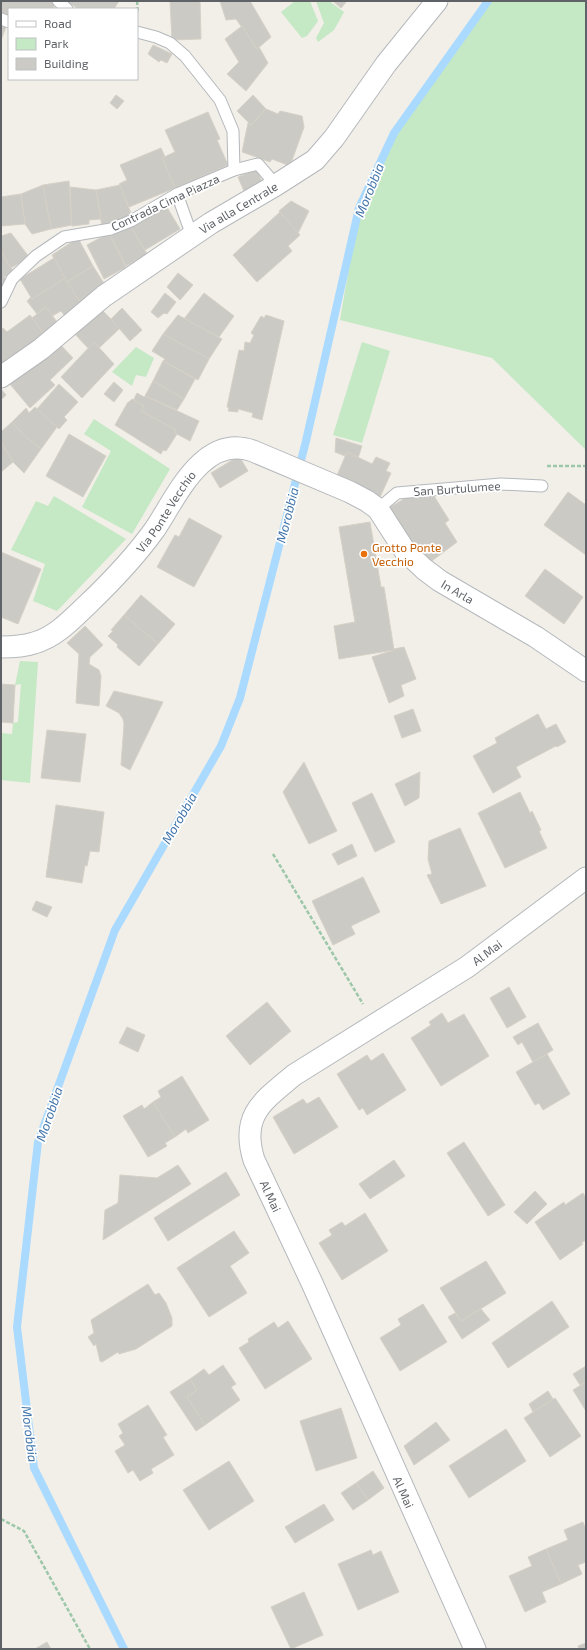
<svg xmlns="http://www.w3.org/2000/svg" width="587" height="1650" font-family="'Exo 2',sans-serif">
<rect width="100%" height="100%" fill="#f1efe8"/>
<g fill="#c5e8c5">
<polygon points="295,1 310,1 318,21 307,36 302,38 281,12"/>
<polygon points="316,1 329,1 344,12 334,30 318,42 316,38 324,23"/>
<polygon points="488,1 586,1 586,450 492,358 340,320 359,208 394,133"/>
<polygon points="362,342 390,351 362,443 333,435"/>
<polygon points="136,347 154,358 146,377 136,375 132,386 112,372"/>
<polygon points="94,419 170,469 132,534 82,507 111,451 84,434"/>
<polygon points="54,496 126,539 57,611 33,601 45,564 11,550 36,501 48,506"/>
<polygon points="20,661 38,662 30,783 1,780 1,733 12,734 13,723 18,722 21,684 15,685"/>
</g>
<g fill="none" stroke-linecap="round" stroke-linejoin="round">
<polyline stroke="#aadaff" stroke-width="8" points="124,1649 34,1468 17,1327 38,1142 115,930 221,746 240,698 306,441 359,208 394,133 488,1"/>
</g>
<g fill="#cccac5" stroke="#d6d1c6">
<polygon points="1,1 53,1 55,2 53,9 9,9 9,16 1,13"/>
<polygon points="67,1 119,1 114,9 84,9 82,8 79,9 67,2"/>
<polygon points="170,1 200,1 201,39 172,40"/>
<polygon points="220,1 250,1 271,37 257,49 236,19 226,20"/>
<polygon points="333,1 347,1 341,8"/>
<polygon points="1,25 6,27 1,40"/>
<polygon points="242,26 257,49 259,47 268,63 246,91 227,74 239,62 225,39"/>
<polygon points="153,45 172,54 167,63 161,60 159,62 148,54"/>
<polygon points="116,95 124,101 117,109 110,103"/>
<polygon points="253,95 266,109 251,125 237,111"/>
<polygon points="266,109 278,114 280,111 302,116 304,127 290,166 272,159 270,162 242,152 248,123 251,125"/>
<polygon points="208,112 220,139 217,140 228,165 175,188 162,158 175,152 165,130"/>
<polygon points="161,148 165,157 162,158 175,188 129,207 119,184 127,180 120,165"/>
<polygon points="257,169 262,182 244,191 238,177"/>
<polygon points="69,181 72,225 51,229 43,185"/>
<polygon points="43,185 51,229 32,234 25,224 21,194"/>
<polygon points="120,185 132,216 102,227 96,190"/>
<polygon points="70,187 96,190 101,219 89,220 89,224 72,226"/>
<polygon points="21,194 25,224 1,226 1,197"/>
<polygon points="291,201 309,211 298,233 279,211"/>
<polygon points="165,204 180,229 145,250 129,224"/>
<polygon points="280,212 300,235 288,246 292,251 257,282 233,255"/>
<polygon points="131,227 147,254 126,266 110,236"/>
<polygon points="11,233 29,257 11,268 1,252 1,236"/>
<polygon points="109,233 126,267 104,279 87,245"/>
<polygon points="78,238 93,266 67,282 52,255"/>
<polygon points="1,252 13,271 4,277 7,283 1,293"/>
<polygon points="54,258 65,278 32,299 20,279"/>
<polygon points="93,266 107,288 84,308 67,282"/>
<polygon points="178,273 193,285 180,300 167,287"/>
<polygon points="65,278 84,308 68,320 61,311 52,316 46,307 37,314 27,301 31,297 32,299"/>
<polygon points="165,293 176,302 167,314 164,313 158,318 151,312"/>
<polygon points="204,293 234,316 219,337 184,319"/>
<polygon points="46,307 62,329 48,340 32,318"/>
<polygon points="99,307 120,328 99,348 94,342 88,348 73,332"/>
<polygon points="122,308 142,330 130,341 111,319"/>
<polygon points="30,315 48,340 1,374 1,330 3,328 7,332"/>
<polygon points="178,315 222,339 209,359 163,334"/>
<polygon points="266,315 284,321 262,420 252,417 253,413 238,409 238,412 228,411 229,408 227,407 239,350 244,351 245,342 250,343 254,335 251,333 261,316 264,318"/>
<polygon points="163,334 209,359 198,380 163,361 165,359 152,351"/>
<polygon points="56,340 73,358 50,380 55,385 30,408 5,378"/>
<polygon points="94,342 114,364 82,398 61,377"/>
<polygon points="163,361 195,379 184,399 153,381"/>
<polygon points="153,381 184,399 177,410 145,396"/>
<polygon points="114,382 123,390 114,402 104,394"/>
<polygon points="59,384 78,402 64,417 67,420 59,429 37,409"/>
<polygon points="1,389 6,395 1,400"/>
<polygon points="137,393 144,397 145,396 199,421 190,441 175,433 176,430 141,411 144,406 133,401"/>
<polygon points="132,399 144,406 141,411 176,430 175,433 177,434 166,451 163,450 161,454 115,425 128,402 129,402"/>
<polygon points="35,407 57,427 41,449 25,436 12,422 26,408 29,413"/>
<polygon points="12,422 25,436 41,449 24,473 13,462 1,442 1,432"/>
<polygon points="69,434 106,456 83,497 46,476"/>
<polygon points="336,438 362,446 358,458 347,452 345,456 335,452"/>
<polygon points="1,442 13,462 1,472"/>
<polygon points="347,452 372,464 376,457 390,463 386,471 391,473 380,497 336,478"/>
<polygon points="239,456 248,471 220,488 211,473"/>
<polygon points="568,492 586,505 586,555 544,525"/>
<polygon points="412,494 434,496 449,520 445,523 457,542 425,566 384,511"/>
<polygon points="189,518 222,536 194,587 157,567 175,535 179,537"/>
<polygon points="370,522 381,587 384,587 394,650 339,659 334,626 355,622 339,527"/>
<polygon points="1,552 41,569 18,624 1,617"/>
<polygon points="545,569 583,597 564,624 525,596"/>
<polygon points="141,595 175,624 158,644 124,615"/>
<polygon points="124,615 158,644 139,666 117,647 118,645 108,636 113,631 111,630"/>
<polygon points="85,626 103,645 90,657 89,664 99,670 101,676 99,706 76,703 79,654 67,643"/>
<polygon points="404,647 416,679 401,685 404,696 389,703 372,657 394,650 394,649"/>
<polygon points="1,684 15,685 13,723 1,722"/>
<polygon points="114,691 163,702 130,770 121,765 124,724 123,719 119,713 106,706"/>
<polygon points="413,709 421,731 402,738 394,716"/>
<polygon points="538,714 546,729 556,724 566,742 557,747 556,746 516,767 521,777 493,793 473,756 497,743 495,738"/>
<polygon points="47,730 86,734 80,782 41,778"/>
<polygon points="304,762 337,831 309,844 283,792"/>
<polygon points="420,772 419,798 405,806 395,784"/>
<polygon points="520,792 530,813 532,811 541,830 539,831 547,848 505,868 478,813"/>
<polygon points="372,793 395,842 375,852 352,803"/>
<polygon points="56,805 104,812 99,852 90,851 87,866 85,865 82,883 46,877"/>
<polygon points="460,828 486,886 441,904 427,875 432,874 428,859 429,841"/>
<polygon points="352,844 357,856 338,865 332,854"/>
<polygon points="363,877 380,912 351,926 355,934 333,945 312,901"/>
<polygon points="36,901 52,907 47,917 32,910"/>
<polygon points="509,987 526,1017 507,1028 490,998"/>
<polygon points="267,1002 291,1031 250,1065 226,1036"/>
<polygon points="442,1013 448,1023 464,1014 489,1056 441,1086 411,1038 431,1025 429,1022"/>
<polygon points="538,1023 553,1050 533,1062 522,1042 518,1045 513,1037"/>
<polygon points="127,1027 145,1035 138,1052 119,1043"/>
<polygon points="383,1053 406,1090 367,1115 363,1108 359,1110 337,1074 367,1055 371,1061"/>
<polygon points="547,1054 570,1094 543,1110 539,1103 535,1105 516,1072"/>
<polygon points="182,1076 209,1120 188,1133 186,1129 175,1137 153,1102 161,1097 158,1091"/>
<polygon points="319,1097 338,1127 294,1154 273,1117 303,1099 307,1104"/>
<polygon points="153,1102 175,1137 165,1143 167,1146 148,1157 123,1116 142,1105 144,1109"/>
<polygon points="464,1142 505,1205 488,1216 447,1153"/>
<polygon points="394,1160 405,1176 370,1199 359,1184"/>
<polygon points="178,1165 191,1184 103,1240 105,1210 118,1203 120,1175 157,1178"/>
<polygon points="226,1172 240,1195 168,1241 154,1218"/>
<polygon points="535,1191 547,1204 527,1224 514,1212"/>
<polygon points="583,1193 586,1198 586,1240 581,1243 583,1244 560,1260 535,1222 564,1202 565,1205"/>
<polygon points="365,1213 388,1251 342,1280 319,1243 332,1235 329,1230 342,1222 345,1226"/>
<polygon points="234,1231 249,1253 230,1266 247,1293 209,1317 177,1268"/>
<polygon points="486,1261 506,1293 461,1321 440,1288"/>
<polygon points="148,1284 155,1295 159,1293 166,1303 172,1318 172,1326 136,1349 119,1354 118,1352 102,1362 100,1361 96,1344 94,1346 88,1337 94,1333 91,1320"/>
<polygon points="552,1301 569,1327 508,1368 492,1343"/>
<polygon points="423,1304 447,1342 400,1371 380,1338 401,1325 398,1319"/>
<polygon points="481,1309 490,1320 462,1339 448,1317 455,1313 461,1321"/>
<polygon points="288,1321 312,1359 265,1389 239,1348 249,1342 248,1339 274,1322 278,1328"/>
<polygon points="223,1365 236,1384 231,1387 240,1400 205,1425 187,1397 197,1390 190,1379 204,1369 209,1375"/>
<polygon points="586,1366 586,1382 580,1385 573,1374"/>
<polygon points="190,1379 197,1390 187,1397 205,1425 196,1431 170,1392"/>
<polygon points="586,1382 586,1411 573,1390"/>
<polygon points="548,1391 553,1399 533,1412 529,1404"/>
<polygon points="555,1398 581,1436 550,1457 524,1418"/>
<polygon points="148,1405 167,1435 163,1437 174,1455 151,1469 153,1473 140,1481 133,1470 128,1473 115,1451 125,1445 119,1436 123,1433 118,1424"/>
<polygon points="341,1408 357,1458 316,1471 300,1421"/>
<polygon points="436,1422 450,1440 414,1465 404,1446"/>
<polygon points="506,1429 526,1461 469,1498 449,1466"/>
<polygon points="229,1461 254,1501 209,1530 183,1490"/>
<polygon points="373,1471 384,1488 368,1500 356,1483"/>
<polygon points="356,1483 368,1500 353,1510 341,1493"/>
<polygon points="324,1504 334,1520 295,1543 285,1527"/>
<polygon points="583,1522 586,1530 586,1562 578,1565 582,1574 561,1584 546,1549 568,1540 564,1530"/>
<polygon points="546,1549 561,1584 542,1592 546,1602 525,1612 509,1576 532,1566 528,1557"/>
<polygon points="371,1550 373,1555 381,1551 399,1592 358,1610 338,1564"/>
<polygon points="304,1592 323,1635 291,1649 271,1607"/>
<polygon points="47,1642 51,1649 35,1649"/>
<polygon points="586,1643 586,1649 579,1649 578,1646"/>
</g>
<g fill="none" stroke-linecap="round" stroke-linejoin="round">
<g stroke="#b5b8bc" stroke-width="13">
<g id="service">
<polyline points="58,1 67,9"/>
<polyline points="1,19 9,22"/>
<polyline points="137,32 156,37 170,43 185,56 220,100 233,131 234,170"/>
<polyline points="177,194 192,236"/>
<polyline points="1,302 12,279 36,256 64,237 111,229 131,221 177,194 234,170 258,164 276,185"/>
<polyline points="378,509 397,493 501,484 542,486"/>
</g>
</g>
<g stroke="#b5b8bc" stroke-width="23">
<g id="minor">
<path id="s1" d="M1 377 41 349 104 296 211 223 276 185 315 160 334 138 386 64 437 1"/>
<path id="s2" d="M1 647C11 647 25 646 34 643 56 637 72 619 88 604 112 581 135 557 155 529 176 498 203 433 253 451L350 492 367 501 378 509 405 551 424 569 440 581 536 637 586 671"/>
<path id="s3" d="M475 1649 312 1283 254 1160C240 1115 263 1101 294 1075L467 967 586 878"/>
</g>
</g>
<g stroke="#9cc7a9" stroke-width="2.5" stroke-dasharray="4 2" stroke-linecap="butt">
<polyline points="137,1 138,13"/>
<polyline points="547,466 586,466"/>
<polyline points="273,854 363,1004"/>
<polyline points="1,1519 24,1531 90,1649"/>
</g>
<use href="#service" stroke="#fff" stroke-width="11"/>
<use href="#minor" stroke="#fff" stroke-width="21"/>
</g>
<circle fill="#e8710a" stroke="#fff" stroke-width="1.5" cx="364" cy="554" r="4"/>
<g text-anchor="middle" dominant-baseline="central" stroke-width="3.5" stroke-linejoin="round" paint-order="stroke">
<g font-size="12" fill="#5f6368" stroke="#fff">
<text transform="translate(165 202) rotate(-25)">Contrada Cima Piazza</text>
<text stroke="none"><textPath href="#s1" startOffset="292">Via alla Centrale</textPath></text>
<text transform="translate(457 488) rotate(-4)">San Burtulumee</text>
<text stroke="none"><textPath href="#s2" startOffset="222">Via Ponte Vecchio</textPath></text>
<text stroke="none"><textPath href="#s2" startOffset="593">In Arla</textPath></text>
<text stroke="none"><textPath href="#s3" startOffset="868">Al Mai</textPath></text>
<text transform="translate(271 1196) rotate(65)">Al Mai</text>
<text transform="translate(404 1492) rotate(66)">Al Mai</text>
</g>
<g font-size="12" fill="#c56008" stroke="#fff" text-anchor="start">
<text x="372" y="547">Grotto Ponte<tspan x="372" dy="14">Vecchio</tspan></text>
</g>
<g font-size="13" font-style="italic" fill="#4174aa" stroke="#fff">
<text transform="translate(369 190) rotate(-68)">Morobbia</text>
<text transform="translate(287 515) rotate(-76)">Morobbia</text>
<text transform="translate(179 818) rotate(-60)">Morobbia</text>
<text transform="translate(49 1114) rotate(-71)">Morobbia</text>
<text transform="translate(30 1434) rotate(83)">Morobbia</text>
</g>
</g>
<rect width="587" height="1650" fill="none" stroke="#5f6368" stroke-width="4"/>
<rect x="8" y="8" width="130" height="72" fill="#ffffff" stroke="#bfc1c3"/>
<rect x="16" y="21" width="20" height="6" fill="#ffffff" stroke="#bfc1c3"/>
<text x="44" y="28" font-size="12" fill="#5f6368">Road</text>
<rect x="16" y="38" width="20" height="12" fill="#c5e8c5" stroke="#bfc1c3"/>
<text x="44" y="48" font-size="12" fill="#5f6368">Park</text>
<rect x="16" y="58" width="20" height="12" fill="#cccac5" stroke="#bfc1c3"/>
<text x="44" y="68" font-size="12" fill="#5f6368">Building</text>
</svg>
